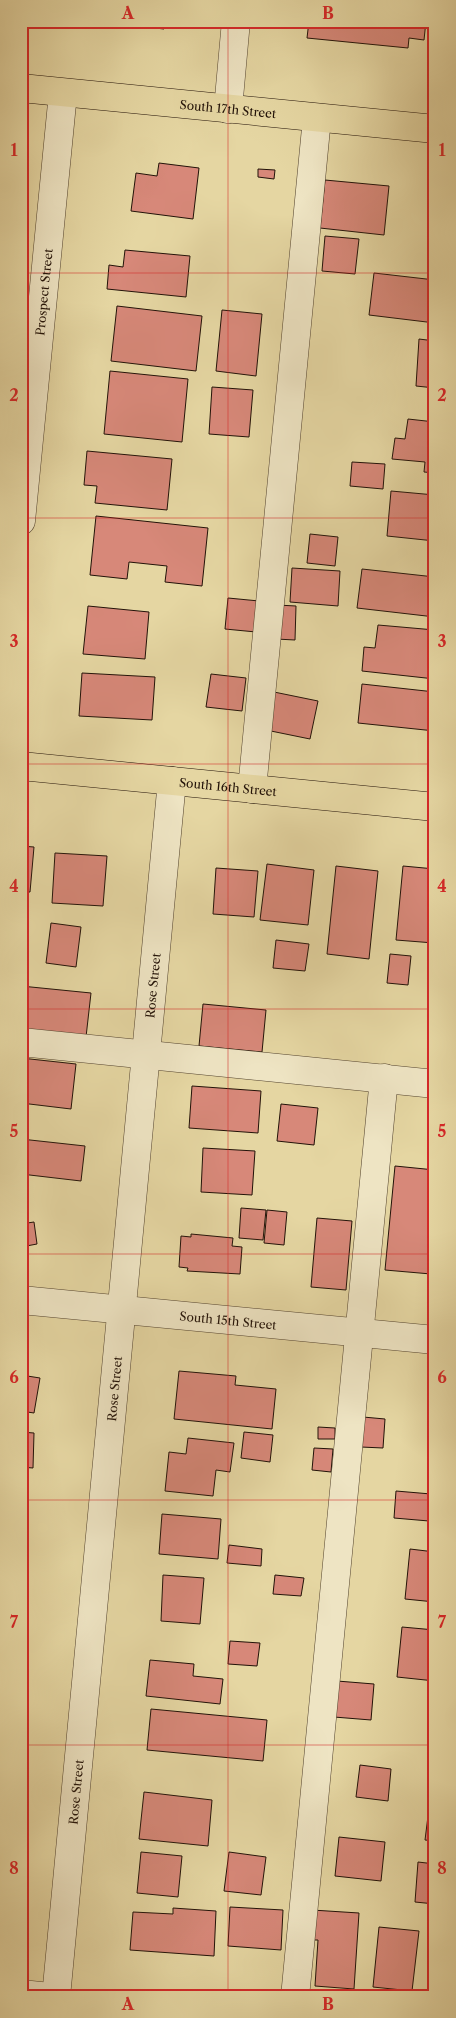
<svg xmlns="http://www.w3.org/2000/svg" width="456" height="2018" font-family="'Libre Caslon Text',serif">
<rect width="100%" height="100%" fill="#e5d6a2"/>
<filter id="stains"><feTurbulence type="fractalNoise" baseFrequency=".004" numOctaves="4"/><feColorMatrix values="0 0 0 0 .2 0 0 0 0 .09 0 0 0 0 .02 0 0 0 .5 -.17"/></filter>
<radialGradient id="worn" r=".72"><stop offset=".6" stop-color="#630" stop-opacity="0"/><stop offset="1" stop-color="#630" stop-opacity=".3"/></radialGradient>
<g fill="#d78879" stroke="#221208">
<polygon points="92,21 165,21 164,29"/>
<polygon points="309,21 426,21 424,40 409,38 408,48 307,38"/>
<polygon points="159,163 199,168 193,219 131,211 136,173 157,176"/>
<polygon points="258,169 275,170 274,179 258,177"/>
<polygon points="325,180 389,186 384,235 320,228"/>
<polygon points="433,186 435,186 435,228 429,227"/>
<polygon points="325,236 359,239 355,274 322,271"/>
<polygon points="125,250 190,256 186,297 107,289 109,265 123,267"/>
<polygon points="374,273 435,280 435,323 369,315"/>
<polygon points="117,306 202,316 196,371 111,361"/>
<polygon points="222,310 262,314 256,376 216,371"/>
<polygon points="419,339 435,341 435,388 416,386"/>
<polygon points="110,371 188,379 182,442 104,434"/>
<polygon points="212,387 253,390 249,437 209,434"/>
<polygon points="408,419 435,422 435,473 424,472 425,462 392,459 395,438 405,439"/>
<polygon points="87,451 172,459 167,510 95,503 97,486 84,485"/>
<polygon points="352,462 385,464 383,489 350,486"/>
<polygon points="391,491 435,495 435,541 387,536"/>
<polygon points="96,516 208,528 202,586 165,582 167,566 129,562 127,579 90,575"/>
<polygon points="310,534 338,537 335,566 307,563"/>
<polygon points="292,568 340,571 338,606 290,602"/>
<polygon points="362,569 435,577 435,617 357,608"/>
<polygon points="228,598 259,601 256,632 225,629"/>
<polygon points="277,605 296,606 295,640 276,639"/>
<polygon points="88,606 149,612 145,659 83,654"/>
<polygon points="378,625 435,630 435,679 362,671 364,647 375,648"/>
<polygon points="82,673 155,677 152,720 79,716"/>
<polygon points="211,674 246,678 242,711 206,707"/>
<polygon points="362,684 435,692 435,731 358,723"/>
<polygon points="274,692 318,701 310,739 266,730"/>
<polygon points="21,846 34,847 30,892 21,892"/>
<polygon points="55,853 107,856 103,906 52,903"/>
<polygon points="267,864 314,870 308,925 260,920"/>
<polygon points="336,866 378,871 369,959 327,954"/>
<polygon points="403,866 435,869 434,943 396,940"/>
<polygon points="216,868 258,871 254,917 213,914"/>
<polygon points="51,923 81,927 76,967 46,963"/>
<polygon points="276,940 309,944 305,971 273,968"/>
<polygon points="390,954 411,956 408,985 387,983"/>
<polygon points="21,986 91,993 86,1037 21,1029"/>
<polygon points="203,1004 266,1010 262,1052 199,1046"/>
<polygon points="21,1058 76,1064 71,1109 21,1103"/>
<polygon points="192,1086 261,1091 258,1133 189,1128"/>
<polygon points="281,1104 318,1108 314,1145 277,1141"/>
<polygon points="21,1139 85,1146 81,1181 21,1174"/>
<polygon points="203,1148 255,1151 252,1195 201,1192"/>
<polygon points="395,1166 435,1170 435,1235 431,1274 385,1270"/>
<polygon points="241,1208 266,1210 263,1240 239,1238"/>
<polygon points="267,1210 287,1212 284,1245 264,1243"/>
<polygon points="317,1218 352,1221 346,1290 311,1287"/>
<polygon points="34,1222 37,1244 21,1247 21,1224"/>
<polygon points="191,1234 233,1238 232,1246 242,1247 240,1274 187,1271 188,1268 179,1267 181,1236 191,1237"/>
<polygon points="179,1371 236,1376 235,1385 276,1389 272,1429 174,1419"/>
<polygon points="21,1375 40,1378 34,1413 21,1411"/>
<polygon points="363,1417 385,1419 383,1448 361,1447"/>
<polygon points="318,1427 335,1428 335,1439 318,1439"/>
<polygon points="21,1432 34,1433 33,1468 21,1467"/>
<polygon points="244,1432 273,1435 270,1462 241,1458"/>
<polygon points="188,1438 234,1443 230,1472 216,1470 213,1496 165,1491 169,1452 186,1454"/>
<polygon points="314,1448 333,1449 331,1472 312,1470"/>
<polygon points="396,1491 431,1494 429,1521 394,1518"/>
<polygon points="162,1514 221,1519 218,1559 159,1554"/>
<polygon points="229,1545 262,1549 261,1566 227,1563"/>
<polygon points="410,1549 435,1552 435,1602 405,1599"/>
<polygon points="163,1575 204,1578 200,1624 161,1621"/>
<polygon points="275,1575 304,1578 301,1596 273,1594"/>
<polygon points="21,1623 24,1624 23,1652 21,1652"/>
<polygon points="402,1627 435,1630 435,1681 397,1677"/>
<polygon points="230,1641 260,1643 257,1666 228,1664"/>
<polygon points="150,1660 194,1664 193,1676 223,1679 220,1704 146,1696"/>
<polygon points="337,1681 374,1684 371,1720 334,1717"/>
<polygon points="433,1708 435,1708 435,1751 429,1751"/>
<polygon points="151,1709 267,1720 263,1761 147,1750"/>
<polygon points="360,1765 391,1769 388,1801 356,1797"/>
<polygon points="144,1792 212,1800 208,1846 139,1839"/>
<polygon points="430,1800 435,1801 435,1841 425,1840"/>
<polygon points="339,1837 385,1842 381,1881 335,1876"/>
<polygon points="141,1852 182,1856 178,1897 137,1893"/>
<polygon points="229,1852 266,1857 261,1895 224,1891"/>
<polygon points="418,1862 435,1864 435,1904 415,1902"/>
<polygon points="230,1907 283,1910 281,1950 228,1946"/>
<polygon points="173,1908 216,1911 214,1956 130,1950 133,1912 173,1914"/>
<polygon points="312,1910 359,1913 354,1989 315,1986 318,1940 310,1940"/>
<polygon points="379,1927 419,1931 412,1991 373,1987"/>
<polygon points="435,1927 435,1997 430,1997"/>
</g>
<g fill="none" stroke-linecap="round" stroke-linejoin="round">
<g stroke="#53432e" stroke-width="29">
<g id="minor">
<polyline points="228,109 236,21"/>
<path id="s1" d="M21 521 63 93"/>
<polyline points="252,789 317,118"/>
<polyline points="21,1042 435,1084"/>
<path id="s2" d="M21 1300 435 1340"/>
<polyline points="21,1994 50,1997"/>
<path id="s3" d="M56 1997 172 781"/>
<polyline points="295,1997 384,1078"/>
</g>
</g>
<g stroke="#221208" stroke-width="29">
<g id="major">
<path id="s4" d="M21 88 435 129"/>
<path id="s5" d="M21 766 435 807"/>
</g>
</g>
<use href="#minor" stroke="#eee4c3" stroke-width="28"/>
<use href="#major" stroke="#e5d6a2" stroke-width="28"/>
</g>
<path fill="none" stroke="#d62828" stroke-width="1" stroke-opacity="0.55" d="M228 21V1997M21 273H435M21 518H435M21 764H435M21 1009H435M21 1254H435M21 1500H435M21 1745H435"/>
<g text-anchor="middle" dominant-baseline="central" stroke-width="4.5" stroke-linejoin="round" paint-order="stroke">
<g font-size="12" fill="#221208" stroke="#eee4c3">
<text stroke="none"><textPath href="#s4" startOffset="208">South 17th Street</textPath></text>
<text stroke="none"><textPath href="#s1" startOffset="230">Prospect Street</textPath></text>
<text stroke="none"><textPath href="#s5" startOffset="208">South 16th Street</textPath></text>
<text stroke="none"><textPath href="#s3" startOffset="1016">Rose Street</textPath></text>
<text stroke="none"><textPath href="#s2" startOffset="208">South 15th Street</textPath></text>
<text stroke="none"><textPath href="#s3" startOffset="611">Rose Street</textPath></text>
<text stroke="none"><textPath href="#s3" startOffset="206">Rose Street</textPath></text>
</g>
</g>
<rect width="456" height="2018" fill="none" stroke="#e5d6a2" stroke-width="55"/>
<rect x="28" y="28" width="400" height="1962" fill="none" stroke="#d62828" stroke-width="2"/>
<g font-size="16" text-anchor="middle" font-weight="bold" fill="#d62828">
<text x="128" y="19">A</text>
<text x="328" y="19">B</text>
<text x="14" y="156">1</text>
<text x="442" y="156">1</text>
<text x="14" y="401">2</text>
<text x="442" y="401">2</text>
<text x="14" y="647">3</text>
<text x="442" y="647">3</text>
<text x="14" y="892">4</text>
<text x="442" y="892">4</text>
<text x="14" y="1137">5</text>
<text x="442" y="1137">5</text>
<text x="14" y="1383">6</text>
<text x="442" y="1383">6</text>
<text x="14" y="1628">7</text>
<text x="442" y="1628">7</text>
<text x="14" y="1874">8</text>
<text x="442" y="1874">8</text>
<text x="128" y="2010">A</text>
<text x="328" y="2010">B</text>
</g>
<rect width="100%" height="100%" filter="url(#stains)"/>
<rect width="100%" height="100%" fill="url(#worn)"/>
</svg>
